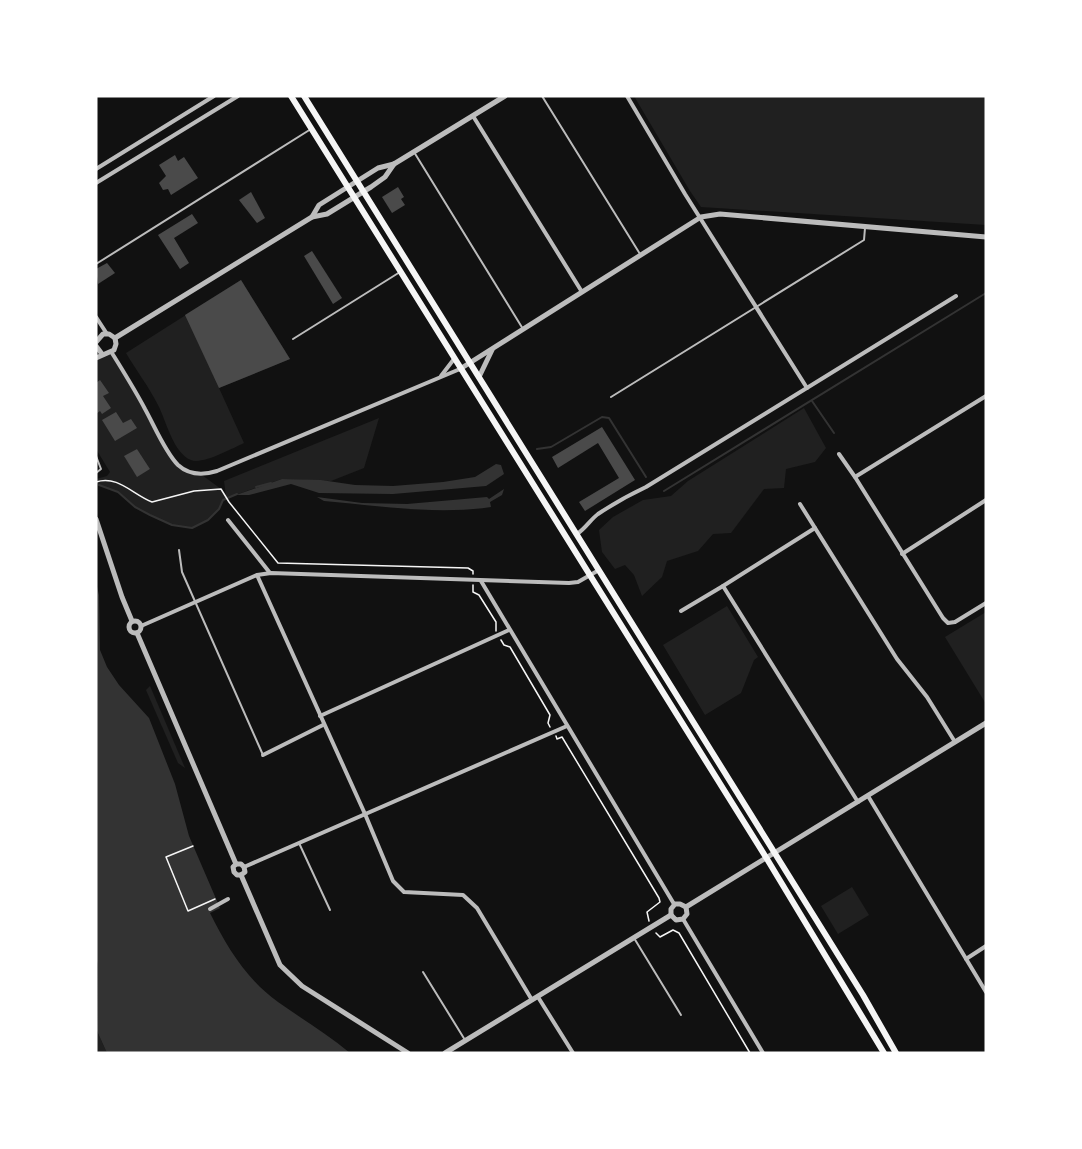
<svg xmlns="http://www.w3.org/2000/svg" width="1082" height="1149" font-family="Overpass,sans-serif">
<rect width="100%" height="100%" fill="#111"/>
<g fill="#202020" fill-rule="evenodd">
<polygon points="634,96 986,96 986,225 701,207 690,191"/>
<path d="M241 280 290 359 219 388 244 443C233 448 202 465 191 460 173 453 166 420 158 405 149 387 136 370 126 353Z"/>
<path d="M112 353 153 426 178 465 190 472 202 475 221 489 226 496 224 481 379 418 364 468 331 481 282 479 252 489 223 500 219 509 208 520 192 528 172 525 135 507 118 492 96 484V479L107 476 110 472 96 449V358ZM137 449 150 469 137 476 125 457Z"/>
<polygon points="804,408 826,448 815,462 786,469 784,488 764,489 731,533 713,534 698,551 667,561 662,577 642,596 634,575 625,565 615,569 602,552 599,530 613,517 643,500 671,496 688,481"/>
<polygon points="727,606 758,657 754,660 741,693 705,715 663,645"/>
<polygon points="986,612 986,704 945,637"/>
<polygon points="150,686 185,768 178,763 146,690"/>
<polygon points="852,887 869,915 838,934 821,906"/>
<polygon points="96,957 98,965 97,1031 107,1053 96,1053"/>
</g>
<g fill="#333">
<polygon points="496,464 501,465 504,474 486,486 393,494 319,493 291,484 249,495 236,495 282,479 321,480 355,485 393,486 443,482 475,477"/>
<path d="M504 489 502 495 490 502 491 507C436 515 380 506 324 501L317 497 362 503 407 504 487 497 489 499Z"/>
<path d="M96 582 99 595 100 650 107 667 119 685 149 718 175 784 189 836 220 908 210 913C227 947 246 979 278 1002 302 1019 327 1034 350 1053H107L97 1031 98 965 96 957Z"/>
</g>
<g fill="none" stroke-linecap="round" stroke-linejoin="round">
<g stroke="#333" stroke-width="2">
<polyline points="812,401 834,433"/>
<polyline points="537,449 551,447 602,417 609,418 646,477"/>
<polyline points="99,485 118,492 135,507 150,515 172,525 192,528 208,520 219,509 223,500 237,494"/>
<polyline points="256,487 271,483"/>
<polyline points="664,491 986,293"/>
</g>
</g>
<g fill="#4a4a4a">
<polygon points="175,155 178,161 184,157 198,178 171,195 168,189 163,190 159,183 166,176 159,165"/>
<polygon points="398,187 404,197 401,199 405,205 392,213 382,197"/>
<polygon points="251,192 265,218 257,223 239,200"/>
<polygon points="192,214 198,223 174,238 189,263 180,269 158,235"/>
<polygon points="312,251 342,298 333,304 304,256"/>
<polygon points="107,263 115,273 98,284 96,269"/>
<polygon points="241,280 290,359 219,388 185,315"/>
<polygon points="100,380 109,393 103,396 111,408 102,414 100,411 96,414 96,383"/>
<polygon points="116,412 123,423 131,419 137,428 115,441 102,420"/>
<polygon points="602,427 635,480 585,511 579,502 619,478 598,443 558,468 552,457"/>
<polygon points="137,449 150,469 137,477 124,456"/>
</g>
<g fill="none" stroke-linecap="round" stroke-linejoin="round">
<g stroke="#f5f5f5" stroke-width="1.5">
<path d="M96 482C118 475 132 494 152 502L194 491 221 489 229 502 278 563 468 568 473 571V574"/>
<polyline points="473,585 473,592 479,595 496,622 496,631"/>
<polyline points="501,640 504,645 510,647 550,715 548,723 550,727"/>
<polyline points="556,736 557,739 562,737 659,898 660,902 647,912 649,921"/>
<polyline points="193,846 166,857 188,911 215,899"/>
<polyline points="656,933 660,937 673,930 679,933 750,1053"/>
</g>
<g stroke="#bcbcbc" stroke-width="2">
<polyline points="542,96 640,254"/>
<polyline points="414,152 523,329"/>
<polyline points="96,264 311,129"/>
<polyline points="293,339 400,272"/>
<polyline points="611,397 864,240 865,228"/>
<polyline points="96,456 101,469 96,473"/>
<polyline points="179,550 182,572 263,755"/>
<polyline points="299,843 330,910"/>
<polyline points="634,938 681,1015"/>
<polyline points="423,972 465,1040"/>
</g>
<g stroke="#bcbcbc" stroke-width="4">
<polyline points="627,96 685,194 807,388"/>
<polyline points="473,116 582,292"/>
<polyline points="96,169 214,96"/>
<polyline points="96,183 238,96"/>
<polyline points="96,317 107,334"/>
<path d="M112 353C123 371 135 390 145 409 154 425 165 452 178 465 190 476 204 475 217 471L460 369"/>
<polyline points="441,376 454,359"/>
<polyline points="839,454 855,477 943,618 948,623 955,622 986,603"/>
<polyline points="855,477 986,396"/>
<polyline points="800,504 897,659 927,697 955,742"/>
<polyline points="228,520 270,573"/>
<path d="M577 534C586 528 590 520 598 514 613 504 629 495 646 487L956 296"/>
<polyline points="902,554 986,500"/>
<polyline points="257,575 365,814 393,881 404,892 463,895 477,908 532,1000"/>
<polyline points="481,581 674,904"/>
<polyline points="723,586 858,802"/>
<polyline points="681,611 723,586 815,528"/>
<polyline points="141,626 257,575 271,573 569,583 578,582 599,570"/>
<polyline points="320,716 509,630"/>
<polyline points="263,755 323,725"/>
<polyline points="868,796 986,992"/>
<polyline points="244,867 567,726"/>
<polyline points="210,909 228,899"/>
<polyline points="683,919 763,1053"/>
<polyline points="966,959 986,946"/>
<polyline points="538,997 573,1053"/>
</g>
<g stroke="#bcbcbc" stroke-width="5">
<polyline points="312,217 319,205 378,168 394,164 505,96"/>
<polyline points="115,338 312,217 327,214 371,187 385,177 394,164"/>
<polyline points="96,342 103,334 109,334 115,338"/>
<polyline points="96,346 102,354"/>
<polyline points="96,358 114,350 116,344 115,338"/>
<polyline points="460,369 701,217 720,214 986,237"/>
<polyline points="479,377 492,350"/>
<polyline points="96,519 122,597 132,621"/>
<circle cx="135" cy="627" r="6"/>
<polyline points="137,633 236,864"/>
<polyline points="236,864 241,864 244,867 245,872 241,875"/>
<polyline points="236,864 233,867 234,872 237,875 241,875"/>
<polyline points="241,875 280,965 302,986 408,1053"/>
<polyline points="686,907 986,723"/>
<polyline points="671,915 676,920 683,919 687,914 686,907"/>
<polyline points="671,915 671,909 675,904 680,904 686,907"/>
<polyline points="445,1053 671,915"/>
</g>
<g stroke="#f5f5f5" stroke-width="6">
<polyline points="291,96 767,859 884,1053"/>
<polyline points="304,96 863,995 896,1053"/>
</g>
</g>
<rect width="1082" height="1149" fill="none" stroke="#ffffff" stroke-width="195"/>
</svg>
